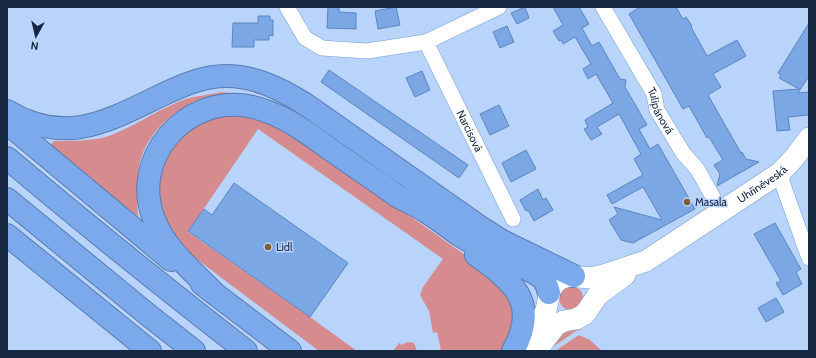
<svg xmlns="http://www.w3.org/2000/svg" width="816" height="358" font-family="Cabin,sans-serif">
<rect width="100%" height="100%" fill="#b9d4fb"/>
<g fill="#d68c8e">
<path d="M222 92 243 94C232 95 221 95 210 98 178 105 148 130 140 162 136 179 137 199 138 217L49 146 54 141C72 141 92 141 109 136 133 127 154 112 178 102 192 96 207 95 222 92Z"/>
<polygon points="217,114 259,116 311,146 485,269 516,307 506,351 441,351 437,332 433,333 429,311 420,295 423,287 443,259 258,129 188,232 310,317 357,351 319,351 186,251 172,231 164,217 156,183 175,138"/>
<circle cx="571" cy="298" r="12"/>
<polygon points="575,327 582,329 576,331 547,351 554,335"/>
<polygon points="579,335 590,340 602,351 555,351"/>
<polygon points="409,342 414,343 417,351 393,351 399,343 402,345 405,343"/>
</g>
<g fill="#7ca7e5" stroke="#5c85c1">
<polygon points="328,7 339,7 339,12 356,13 356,29 327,28"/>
<polygon points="396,7 400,25 378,29 375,11"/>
<polygon points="525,7 529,18 517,24 511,13"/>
<polygon points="553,7 579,7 589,24 582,28 592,46 599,42 620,79 626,80 625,87 647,125 639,129 650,149 658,144 695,209 633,243 621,240 609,220 618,214 614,207 662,220 643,187 612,204 607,195 643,175 634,159 641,154 619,114 597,127 602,134 591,140 584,129 588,127 585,120 613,103 596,74 588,79 583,69 591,64 575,37 563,44 561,40 559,41 553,31 563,25"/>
<polygon points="640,7 676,7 683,19 686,17 692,26 691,27 707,56 737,40 746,56 713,74 721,87 708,95 741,153 742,152 746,159 759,162 717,186 720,174 714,165 723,160 709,137 707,138 689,106 683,109 629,14"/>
<polygon points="258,16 270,16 270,20 273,20 273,36 269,35 269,40 254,40 254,47 232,47 233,23 258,23"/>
<polygon points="809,23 809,76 798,93 809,92 809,115 788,117 790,130 777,131 773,91 799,89 779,78 781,75 778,73"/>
<polygon points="507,26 514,42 500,48 493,32"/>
<polygon points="329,70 468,165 459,178 321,82"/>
<polygon points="422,71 430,90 415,97 406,78"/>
<polygon points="499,105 509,126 490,135 480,114"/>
<polygon points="526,150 536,169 511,182 502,163"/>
<polygon points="234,183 348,263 310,317 188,231 204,209 212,215"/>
<polygon points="538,189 543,200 546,198 553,210 534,221 528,210 526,211 520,200"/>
<polygon points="775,223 801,269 796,272 802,284 783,295 776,283 781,281 754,234"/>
<polygon points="776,298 784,312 766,322 758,308"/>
</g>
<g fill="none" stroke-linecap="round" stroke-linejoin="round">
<g stroke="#76a0df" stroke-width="16">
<g id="street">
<polyline points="287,7 305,38 322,48 367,51 426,42 499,7"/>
<path id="s1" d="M603 7 654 94 657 110 683 153 698 170 721 212"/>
<path id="s2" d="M426 42 513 219"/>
<polyline points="781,172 782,182 809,258"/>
</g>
</g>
<g stroke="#76a0df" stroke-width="22">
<g id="secondary">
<polyline points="538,349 556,325 564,321 576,319 585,314 598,295 625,275"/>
<path id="s3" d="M525 351 536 331 546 310 551 288 558 280 568 276 590 278 604 275 646 261 781 172 794 158 809 138"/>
</g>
</g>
<g stroke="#587caf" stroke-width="24">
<g id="highway">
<path d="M7 111C67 147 109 120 164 94 183 85 204 76 226 76 255 76 281 89 305 104L483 229 502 241 574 276"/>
<polyline points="7,123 171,260"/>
<path d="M7 158C85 224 165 288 246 351"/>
<polyline points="7,199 147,314 194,351"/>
<polyline points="7,235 150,351"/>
<path d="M476 255C513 281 540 303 513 351"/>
<polyline points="202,284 290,351"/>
<path d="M214 293C193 271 165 249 154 219 130 159 185 95 248 106 279 112 302 129 327 147 344 159 361 171 379 183 385 187 391 192 397 196 406 201 416 205 425 211 438 219 449 228 461 236 481 249 504 256 524 267 530 271 538 274 543 279 546 283 548 288 549 293"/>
</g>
</g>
<use href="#street" stroke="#fff" stroke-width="15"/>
<use href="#secondary" stroke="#fff" stroke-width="21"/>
<use href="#highway" stroke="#7ca9eb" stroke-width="22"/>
</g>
<g fill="#7c6033" stroke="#b9d4fb" stroke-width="1.5">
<circle cx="687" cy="202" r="4"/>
<circle cx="268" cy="247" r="4"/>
</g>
<g text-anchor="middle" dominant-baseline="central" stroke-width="3" stroke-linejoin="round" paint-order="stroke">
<g font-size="11" fill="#162740" stroke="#b9d4fb">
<text stroke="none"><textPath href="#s1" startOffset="119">Tulipánová</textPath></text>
<text stroke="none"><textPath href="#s2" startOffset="99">Narcisová</textPath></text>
<text stroke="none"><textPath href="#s3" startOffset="310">Uhříněveská</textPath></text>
</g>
<g font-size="11" fill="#162740" stroke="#b9d4fb" text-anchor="start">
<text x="695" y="202">Masala</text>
<text x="276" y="247">Lidl</text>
</g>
</g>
<rect width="816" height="358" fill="none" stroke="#162740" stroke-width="16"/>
<g transform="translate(36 36) rotate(188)" stroke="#b9d4fb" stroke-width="3" paint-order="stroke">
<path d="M0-3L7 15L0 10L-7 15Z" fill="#162740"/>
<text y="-6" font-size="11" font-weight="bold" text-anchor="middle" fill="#162740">N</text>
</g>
</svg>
